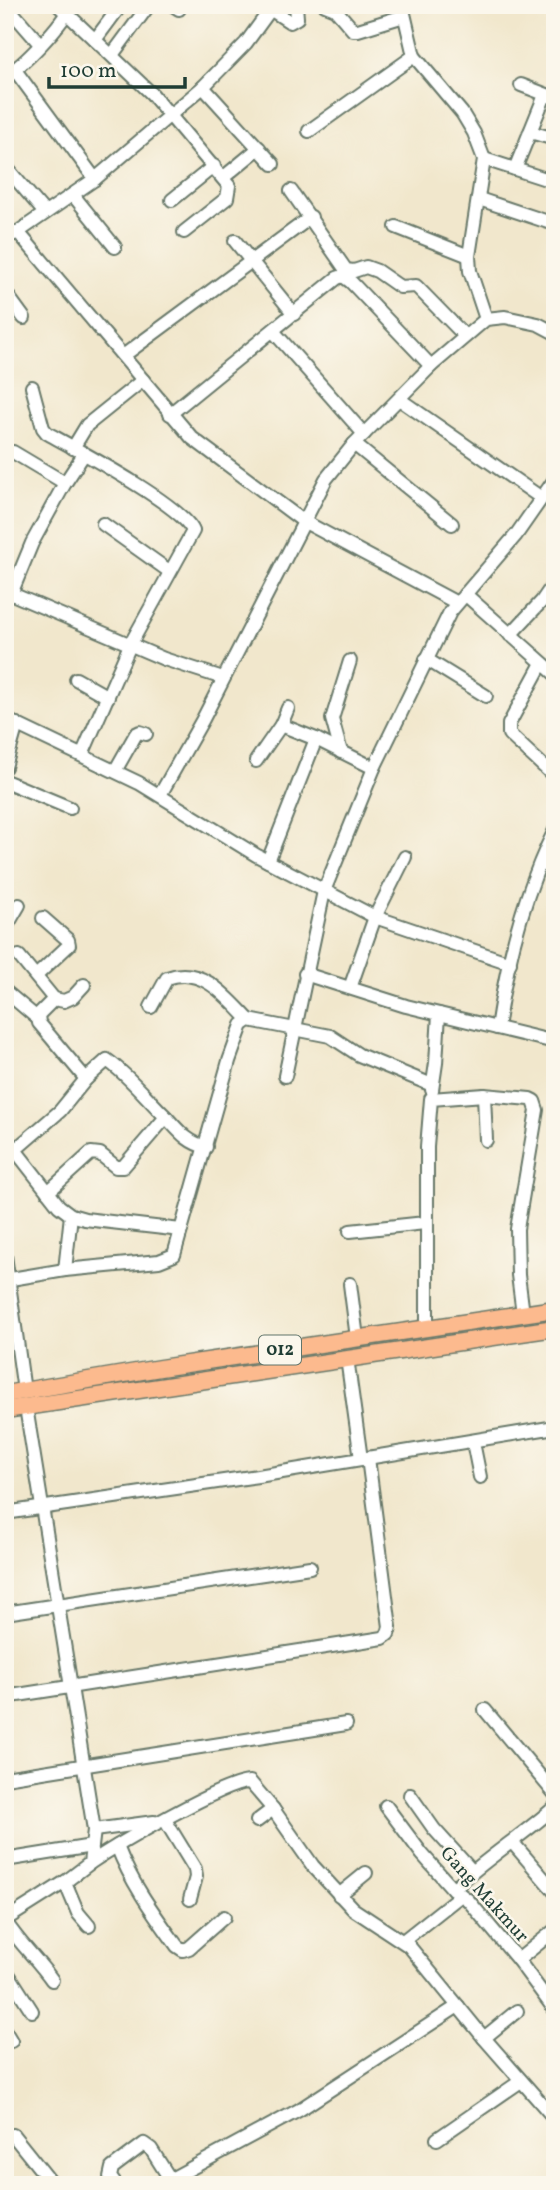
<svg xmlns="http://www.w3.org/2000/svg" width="560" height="2190" font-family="Vollkorn,serif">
<rect width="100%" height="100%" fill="#fbf7ec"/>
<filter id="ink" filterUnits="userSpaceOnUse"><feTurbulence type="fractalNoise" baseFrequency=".0143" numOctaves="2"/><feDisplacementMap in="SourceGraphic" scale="14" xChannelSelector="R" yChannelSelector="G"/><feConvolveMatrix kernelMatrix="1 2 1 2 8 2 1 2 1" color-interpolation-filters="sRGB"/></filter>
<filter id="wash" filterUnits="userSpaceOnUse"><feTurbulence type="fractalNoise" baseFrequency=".00686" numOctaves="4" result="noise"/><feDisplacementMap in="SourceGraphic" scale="28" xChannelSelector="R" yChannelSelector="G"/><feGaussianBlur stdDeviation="1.57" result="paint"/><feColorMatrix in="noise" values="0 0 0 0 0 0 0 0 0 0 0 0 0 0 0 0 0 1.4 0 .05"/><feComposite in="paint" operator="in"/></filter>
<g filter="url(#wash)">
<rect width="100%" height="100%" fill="#f1e7cc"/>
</g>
<g filter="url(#ink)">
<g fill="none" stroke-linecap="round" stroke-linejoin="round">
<g stroke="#687869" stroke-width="16">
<g id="minor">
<polyline points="6,5 40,44"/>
<polyline points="58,5 152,94 229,186 227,198 184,232"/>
<polyline points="173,5 179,9"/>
<polyline points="264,5 290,22 297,18 296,5"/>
<polyline points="325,5 335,9 353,30 358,30 404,16"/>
<polyline points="402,5 414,56 462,113 474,133 484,159 469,256 470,271 486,319"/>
<polyline points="95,40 121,5"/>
<polyline points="112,55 149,5"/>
<polyline points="15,70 95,179"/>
<path d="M5 76C23 66 63 24 71 5"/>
<polyline points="521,85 555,98"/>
<polyline points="203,87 273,164"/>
<polyline points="309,131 414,56"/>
<polyline points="530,132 555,139"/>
<polyline points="484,159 555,182"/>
<polyline points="5,166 45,213"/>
<polyline points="515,169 545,95"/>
<polyline points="224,177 259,148"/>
<polyline points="291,191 346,270 354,271 366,267 377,271 400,287 416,286 465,336"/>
<polyline points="73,195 115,247"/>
<polyline points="479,199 548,222"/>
<polyline points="172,200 214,166"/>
<polyline points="396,227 469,256"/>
<polyline points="18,232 192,438 303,521 457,603"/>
<polyline points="5,238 18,232 95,179 203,87 246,43 270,10"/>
<polyline points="235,241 294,314"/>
<polyline points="5,292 24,318"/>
<polyline points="274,332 364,434"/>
<polyline points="123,356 311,217"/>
<path d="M32 387 43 428 47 433C76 449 182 505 193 531L130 645 82 755"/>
<polyline points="399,399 540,497"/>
<polyline points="170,414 337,278 343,276 351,282 431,366"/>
<polyline points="354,444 452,524"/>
<polyline points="73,448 87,425 143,380"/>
<polyline points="65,483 84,454"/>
<polyline points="103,524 169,571"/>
<polyline points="5,591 164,659 223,678"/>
<polyline points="11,594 32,543 65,483 13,452"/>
<polyline points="465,594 555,674"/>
<polyline points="510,635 542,601 555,582"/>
<polyline points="426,659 486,696"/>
<polyline points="542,663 509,724 509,734 555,777"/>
<polyline points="76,679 108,697"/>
<polyline points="288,708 281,725 316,739"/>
<polyline points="5,719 139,783 256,855 375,917 510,963"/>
<polyline points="341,752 332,719 350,661"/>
<polyline points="256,761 281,725"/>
<polyline points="5,767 17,724"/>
<polyline points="115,771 136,734 140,732 146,734"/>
<polyline points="5,781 70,808"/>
<polyline points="160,795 203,719 326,479 354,444 431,366 486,319 505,317 538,324 555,333"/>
<polyline points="268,861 316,739 374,768"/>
<polyline points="5,929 19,905"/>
<polyline points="19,956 54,999 38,1015 39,1023 86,1079"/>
<polyline points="305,974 406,1006 555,1042"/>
<polyline points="36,976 69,945 68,940 43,918"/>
<polyline points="350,988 375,917 405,857"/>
<polyline points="5,991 37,1018"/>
<polyline points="54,999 64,1001 73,997 84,985"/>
<path d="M151 1007 167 978C202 965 227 997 249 1020"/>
<path d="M497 1028C507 960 524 892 555 830"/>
<polyline points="285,1076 324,891 374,768 450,612 516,535 555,479"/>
<polyline points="432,1090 436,1063 439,1014"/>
<polyline points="484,1095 530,1099 534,1101 537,1110 517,1229 518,1275 523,1314"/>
<polyline points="5,1137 59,1206 71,1215 85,1219 181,1230"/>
<path d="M16 1149 60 1111 86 1079 107 1060C127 1074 145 1096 163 1114 177 1128 185 1142 206 1147"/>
<polyline points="48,1192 91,1153 100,1154 116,1167 123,1167 166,1117"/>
<polyline points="350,1231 425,1223"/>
<polyline points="5,1255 24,1391"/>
<polyline points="65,1270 71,1215"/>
<polyline points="5,1280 65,1270 159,1261 174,1255 229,1061 242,1025 249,1020 330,1036 359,1055 432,1085"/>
<polyline points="350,1284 357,1338"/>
<polyline points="427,1328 427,1147 431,1099 484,1095 486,1140"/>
<polyline points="347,1358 361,1459"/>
<polyline points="473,1442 480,1477"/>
<polyline points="5,1513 258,1476 555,1427"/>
<polyline points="5,1613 310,1567"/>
<polyline points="5,1697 383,1638 388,1634 390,1627 368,1458"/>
<polyline points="485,1710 555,1794"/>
<polyline points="5,1778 346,1724"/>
<polyline points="410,1795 434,1829 472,1871"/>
<polyline points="386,1806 422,1854 453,1889 468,1900 518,1960 555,2010"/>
<polyline points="165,1820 195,1869 196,1877 190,1899"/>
<polyline points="257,1821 273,1809"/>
<polyline points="94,1830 154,1822"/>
<polyline points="513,1843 555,1892"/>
<path d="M117 1846C131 1883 154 1914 177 1946L183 1950 189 1948 224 1917"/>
<polyline points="5,1860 92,1846"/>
<path d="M90 1863C115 1846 226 1781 250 1782L273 1809 313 1866 353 1909 409 1946 484 2038 555 2119"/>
<polyline points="65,1882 78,1913 89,1926"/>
<path d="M453 1889C485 1859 522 1836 555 1807"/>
<polyline points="339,1895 366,1873"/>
<polyline points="5,1920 65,1882 90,1863 94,1830 26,1407"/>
<path d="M5 1921C19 1943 37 1959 52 1980"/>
<polyline points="403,1941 461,1895"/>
<polyline points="518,1960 555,1930"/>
<polyline points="5,1969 32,2011"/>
<polyline points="5,2031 11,2041"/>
<polyline points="484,2038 517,2011"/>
<polyline points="13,2135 53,2185"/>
<polyline points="437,2139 521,2081"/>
<polyline points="116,2185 110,2177 112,2168 144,2144 151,2149 170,2179"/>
<polyline points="160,2185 299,2110 458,2006"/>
</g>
</g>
<g stroke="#687869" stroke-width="19">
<g id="major">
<polyline points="5,1394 160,1368 555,1309"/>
<polyline points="5,1410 555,1328"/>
</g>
</g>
<use href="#minor" stroke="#fff" stroke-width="12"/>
<use href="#major" stroke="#fcba8e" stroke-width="16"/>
</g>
</g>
<g text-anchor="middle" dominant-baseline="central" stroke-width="5" stroke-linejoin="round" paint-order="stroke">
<rect fill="#fbf7ec" stroke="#61756b" stroke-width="2" x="259" y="1335.5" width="42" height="29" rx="5"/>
<g font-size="18" font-weight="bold" fill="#1f3d34">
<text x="280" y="1350">012</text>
</g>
<g font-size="19" fill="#1f3d34" stroke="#fbf7ec">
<text transform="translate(484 1895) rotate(48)">Gang Makmur</text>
</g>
</g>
<rect width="560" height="2190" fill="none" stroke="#fbf7ec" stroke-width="28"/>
<path d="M49 77v10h136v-10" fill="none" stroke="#1f3d34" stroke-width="3.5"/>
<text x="60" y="77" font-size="21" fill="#1f3d34" stroke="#fbf7ec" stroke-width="5" paint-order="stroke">100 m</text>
</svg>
